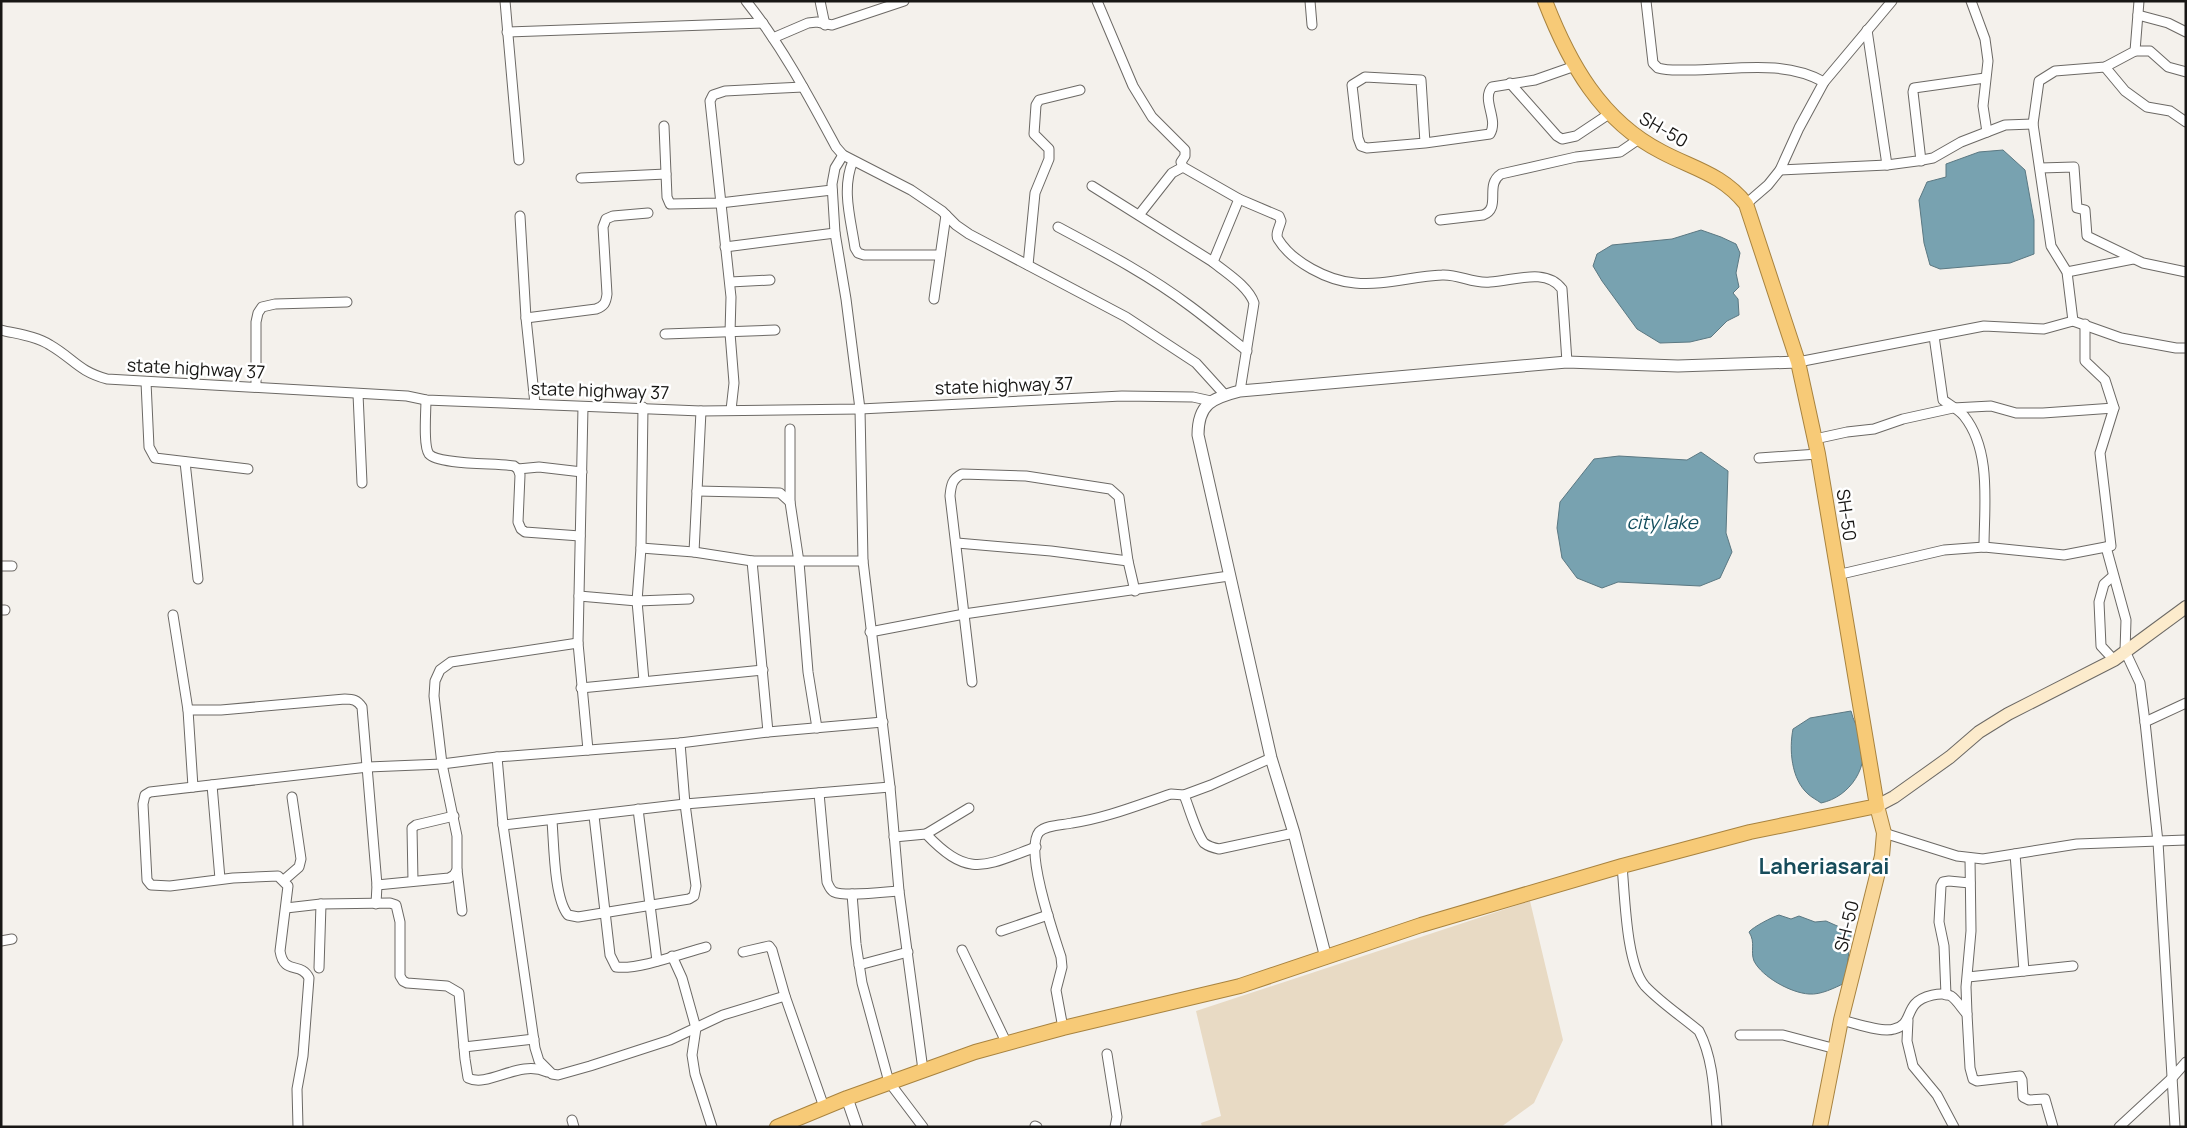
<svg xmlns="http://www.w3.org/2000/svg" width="2187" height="1128" font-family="Manrope,sans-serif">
<rect width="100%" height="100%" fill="#f4f1ec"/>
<polygon fill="#e8dac4" points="1530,901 1563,1040 1534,1103 1501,1127 1202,1127 1201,1123 1221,1116 1196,1011"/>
<g fill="#78a2b0" stroke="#5b7882">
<polygon points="2003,150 2025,170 2034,220 2034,254 2010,263 1940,269 1930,265 1924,243 1919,200 1927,182 1946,177 1946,164 1979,152"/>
<polygon points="1701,230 1721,237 1736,244 1740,253 1736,273 1739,287 1733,293 1738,299 1739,315 1727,321 1711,337 1690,342 1660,343 1637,329 1602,281 1593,266 1597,254 1612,245 1672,239"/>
<polygon points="1701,452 1728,471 1726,533 1732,552 1720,578 1700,586 1618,582 1602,588 1577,578 1562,558 1557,528 1560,502 1594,459 1619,456 1687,460"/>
<path d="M1851 711C1853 720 1858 728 1861 736 1871 766 1850 797 1821 803 1817 800 1811 797 1808 794 1791 779 1789 749 1793 729L1810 718Z"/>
<path d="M1779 915 1791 919 1799 916 1815 922 1826 921 1844 929 1851 935 1845 983C1834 988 1821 995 1809 994 1791 993 1762 977 1754 961 1750 951 1756 943 1749 932 1753 927 1772 917 1779 915Z"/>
</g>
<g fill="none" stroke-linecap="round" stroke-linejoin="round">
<g stroke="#6c6965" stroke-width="11">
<g id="minor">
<polyline points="505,1 519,160"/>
<path d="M746 1C782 46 809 97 836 147L843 155 911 190 942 211 956 225 969 234 1126 317 1196 363 1225 395"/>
<polyline points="820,1 825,25"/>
<path d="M1097 1 1133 86 1152 117 1185 150V156L1181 162 1183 167 1239 199 1279 216 1281 221C1280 226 1275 234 1278 239 1292 262 1328 281 1355 283 1384 286 1413 276 1442 275 1459 274 1473 284 1490 282 1513 281 1546 267 1562 289L1567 362"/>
<polyline points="1310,1 1312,25"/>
<path d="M1646 1 1653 63 1658 68C1668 71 1679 70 1689 70 1734 70 1783 59 1824 82"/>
<polyline points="1971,1 1985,39 1988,61 1983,106 1987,132"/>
<polyline points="2138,15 2168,23 2186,32"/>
<polyline points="1867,30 1887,165"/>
<polyline points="507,32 763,23"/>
<polyline points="773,38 808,23 817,22 832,25 904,1"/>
<polyline points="2135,51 2150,51 2168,67 2186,72"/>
<polyline points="2105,67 2125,91 2147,107 2170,111 2186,122"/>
<polyline points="1510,83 1557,136 1562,139 1576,136 1609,114"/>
<polyline points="664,126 667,197 670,204 720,203 832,190"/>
<path d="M1425 143 1367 148 1361 146 1358 138 1352 85 1365 77 1421 80 1425 143 1490 134C1499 119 1481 100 1492 87L1535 80 1575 66"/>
<polyline points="843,155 835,168 832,184 835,233 846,299 860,409 863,561 890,787 899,891 923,1070"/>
<path d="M853 161C841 189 851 220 855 248L858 253 864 255H940"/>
<polyline points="1921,161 1913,92 1914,88 1985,78"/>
<polyline points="2040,168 2074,167 2077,208 2085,210 2087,236 2143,263 2186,272"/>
<polyline points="1780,170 1887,165 1917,161 1933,158 1961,142 2005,125 2033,124"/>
<polyline points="581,178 666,174"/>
<polyline points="1092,186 1213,262"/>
<path d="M1239 199 1213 262C1226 273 1248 286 1254 303L1240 391"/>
<polyline points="1746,204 1768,185 1780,170 1799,128 1824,82 1892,1"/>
<polyline points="1139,215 1172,173 1183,167"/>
<polyline points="520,216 526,318 535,404"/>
<path d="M1440 220 1483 215C1502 208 1484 185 1501 174L1576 157 1620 152 1639 139"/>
<path d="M1058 227C1103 251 1149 275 1190 306 1209 320 1228 336 1247 351"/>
<polyline points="725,247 835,233"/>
<polyline points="1028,265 1035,193 1049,159 1049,149 1034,134 1036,105 1039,100 1080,90"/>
<polyline points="2067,272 2133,259"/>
<polyline points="730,282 770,280"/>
<polyline points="934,299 946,215"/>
<path d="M526 318 596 309C604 306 606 303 607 294L603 227 606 219 613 216 648 213"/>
<polyline points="2073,321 2067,272 2051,246 2033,124 2039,81 2055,71 2105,67 2135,51 2139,1"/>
<path d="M1 330C17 334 36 336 50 345 74 359 78 371 107 379L407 396 426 400 701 411 860 409 1122 396 1193 397 1211 401"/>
<polyline points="665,334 775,330"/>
<path d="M1934 336 1943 400C1950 405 1959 410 1964 416 1992 451 1984 506 1984 547"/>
<polyline points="1798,362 1984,326 2044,329 2073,321 2121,338 2176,348 2186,348"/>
<polyline points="146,382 149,447 155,458 248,469"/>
<polyline points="256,387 256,322 258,313 262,307 275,304 347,302"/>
<polyline points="358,394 362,483"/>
<path d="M426 400C426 411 423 446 429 454 438 465 498 463 514 466L518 469 520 475 518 522 521 529 525 532 580 536"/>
<polyline points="583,407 578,643 588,750"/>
<polyline points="643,407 641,548 637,601 644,681"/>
<polyline points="731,410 734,383 730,333 731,297 710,101 713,95 725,91 803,87"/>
<polyline points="790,429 790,502 799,562 808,672 817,728"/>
<polyline points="1815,439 1847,432 1874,429 1903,419 1953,408 1991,406 2016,413 2043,413 2114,408"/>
<polyline points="1759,458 1818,454"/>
<polyline points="185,462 198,579"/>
<polyline points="518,469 539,467 582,472"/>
<polyline points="697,491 780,493 790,502"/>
<polyline points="957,543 1051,551 1128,561"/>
<polyline points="2106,547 2126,620 2125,651 2140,683 2145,722 2158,842 2175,1127"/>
<polyline points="641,548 694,552 752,561 863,561"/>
<polyline points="694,552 701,411"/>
<polyline points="752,561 768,732"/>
<polyline points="1,566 12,566"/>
<polyline points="1837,575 1944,550 1984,547 2064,555 2111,546 2100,453 2114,408 2105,380 2085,361 2085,324"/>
<polyline points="2113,576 2104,584 2099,602 2101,646 2114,660"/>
<polyline points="579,596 637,601 689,599"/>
<polyline points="1,610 5,610"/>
<polyline points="173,615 188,710 193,787"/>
<polyline points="870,632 964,614 1229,576"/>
<path d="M972 682 950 496C951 485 952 479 962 474L1026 476 1110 489 1119 497 1128 561 1135 591"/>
<polyline points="581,688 763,670"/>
<path d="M188 710H221L345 699C353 699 357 700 362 707L377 885 376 904"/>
<polyline points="2145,722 2186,703"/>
<polyline points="497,757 503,825 535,1048 539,1061 552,1074 558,1075 590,1066 670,1040 723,1015 785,996"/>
<polyline points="212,785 220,879"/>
<path d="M819 793 827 882C829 886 830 890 834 892 845 897 885 892 899 891"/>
<path d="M1184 795C1189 807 1196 833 1204 843 1208 846 1214 848 1219 849L1294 833"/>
<polyline points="638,809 657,961"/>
<path d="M594 816 610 955 616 967C639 970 683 953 706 947"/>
<path d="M552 821C554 845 554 898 568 915L578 917 689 899 694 896 696 886 685 804 680 743"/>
<polyline points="503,825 685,804 890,787"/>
<polyline points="1884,833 1957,856 1983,859 2077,844 2186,840"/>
<polyline points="926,834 969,808"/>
<path d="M894 837 926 834C969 879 984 866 1036 847"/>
<polyline points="2015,854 2024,971"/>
<path d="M1622 866C1625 896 1626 964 1645 986 1660 1002 1681 1016 1699 1031 1714 1060 1714 1095 1717 1127"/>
<polyline points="457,870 462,911"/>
<polyline points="284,880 299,867 301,859 292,797"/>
<polyline points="413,881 412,828 416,825 454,816"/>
<polyline points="377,885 449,878 454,875 457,870 457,836 442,764 434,696 435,681 440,670 451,662 578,643"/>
<polyline points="852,894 856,944 862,983 889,1082 923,1127"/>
<path d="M286 908 321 904 390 903 396 905 400 922V976L403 981 407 983 447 986 459 993 465 1059 468 1078C489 1088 519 1059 547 1072"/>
<polyline points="1001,931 1048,915"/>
<polyline points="1,941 12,939"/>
<polyline points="962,950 1007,1044"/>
<polyline points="743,952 769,946 772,950 785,996 824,1107"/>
<polyline points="672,956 682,978 696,1028 692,1055 695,1074 712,1127"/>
<polyline points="859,965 908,952"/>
<polyline points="319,968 321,904"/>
<polyline points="1968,977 2073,966"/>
<polyline points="1946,995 1944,946 1939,922 1941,886 1943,882 1949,881 1970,883"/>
<polyline points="1967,1014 1970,1068 1973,1079 1977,1081 2020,1076 2022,1080 2023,1097 2029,1100 2045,1099 2053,1127"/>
<path d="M1841 1020C1855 1023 1882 1033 1894 1029 1909 1026 1907 1013 1915 1004 1922 996 1942 991 1951 996 1957 1000 1962 1009 1967 1014L1966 987 1971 931 1970 858"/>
<polyline points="1908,1020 1907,1041 1913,1066 1937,1095 1954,1127"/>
<path d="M1063 1028 1056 990 1062 967 1061 957C1054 935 1024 851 1039 832 1046 825 1063 825 1072 823 1106 818 1138 805 1171 794L1184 795 1211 785 1271 758"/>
<polyline points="1740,1035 1783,1035 1836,1049"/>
<polyline points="464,1047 534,1039"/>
<polyline points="1107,1054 1117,1117 1115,1127"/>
<polyline points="572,1120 574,1127"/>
<polyline points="1035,1126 1037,1127"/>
<path d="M298 1127 297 1089 303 1056 309 978C301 961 284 976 280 951L288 886 278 876 233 878 170 886 151 885 147 880 143 804 145 795 150 792 368 767 442 764 497 757 680 743 768 732 883 722"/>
<polyline points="2119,1127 2172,1078 2186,1062"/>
</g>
</g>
<g stroke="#6c6965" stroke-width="13">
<g id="tertiary">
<path d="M1326 958 1294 833 1271 758 1198 435C1198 404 1212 398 1240 391L1567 362 1678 366 1798 362"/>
<polyline points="847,1098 857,1127"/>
</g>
</g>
<g stroke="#6c6965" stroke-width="14">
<polyline id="secondary" points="1877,806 1894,797 1950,757 1979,732 2008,714 2114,660 2186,607"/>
</g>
<g stroke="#a8833f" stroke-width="16">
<polyline id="primary" points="1820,1127 1841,1020 1882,856 1884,833 1877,806"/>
</g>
<g stroke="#a8833f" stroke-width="16">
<path id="trunk" d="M777 1127 847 1098 975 1052 1063 1028 1240 986 1421 925 1622 866 1750 832 1877 806 1818 454 1798 362 1746 204C1722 174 1694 169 1662 152 1601 121 1569 63 1545 1"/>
</g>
<use href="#minor" stroke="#fff" stroke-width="9"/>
<use href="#tertiary" stroke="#fff" stroke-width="11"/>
<use href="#secondary" stroke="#fcebcc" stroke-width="12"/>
<use href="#primary" stroke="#f9d799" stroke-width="14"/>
<use href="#trunk" stroke="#f7ca77" stroke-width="14"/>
</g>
<g text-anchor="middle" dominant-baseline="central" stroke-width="5" stroke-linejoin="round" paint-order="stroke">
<g font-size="18" fill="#181715" stroke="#fff">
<text transform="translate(1664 129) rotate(30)">SH-50</text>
<text transform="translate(196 368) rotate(3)">state highway 37</text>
<text transform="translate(1004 385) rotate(-2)">state highway 37</text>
<text transform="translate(600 390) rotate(2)">state highway 37</text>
<text transform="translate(1847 515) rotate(82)">SH-50</text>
<text transform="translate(1846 926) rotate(-76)">SH-50</text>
</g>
<g font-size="19" font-style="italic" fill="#154f5f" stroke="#fff">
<text x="1662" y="522">city lake</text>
</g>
<g font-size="22" font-weight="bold" fill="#174c5b" stroke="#fff">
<text x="1824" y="866">Laheriasarai</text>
</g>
</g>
<rect width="2187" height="1128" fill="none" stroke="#181715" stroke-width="5"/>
</svg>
